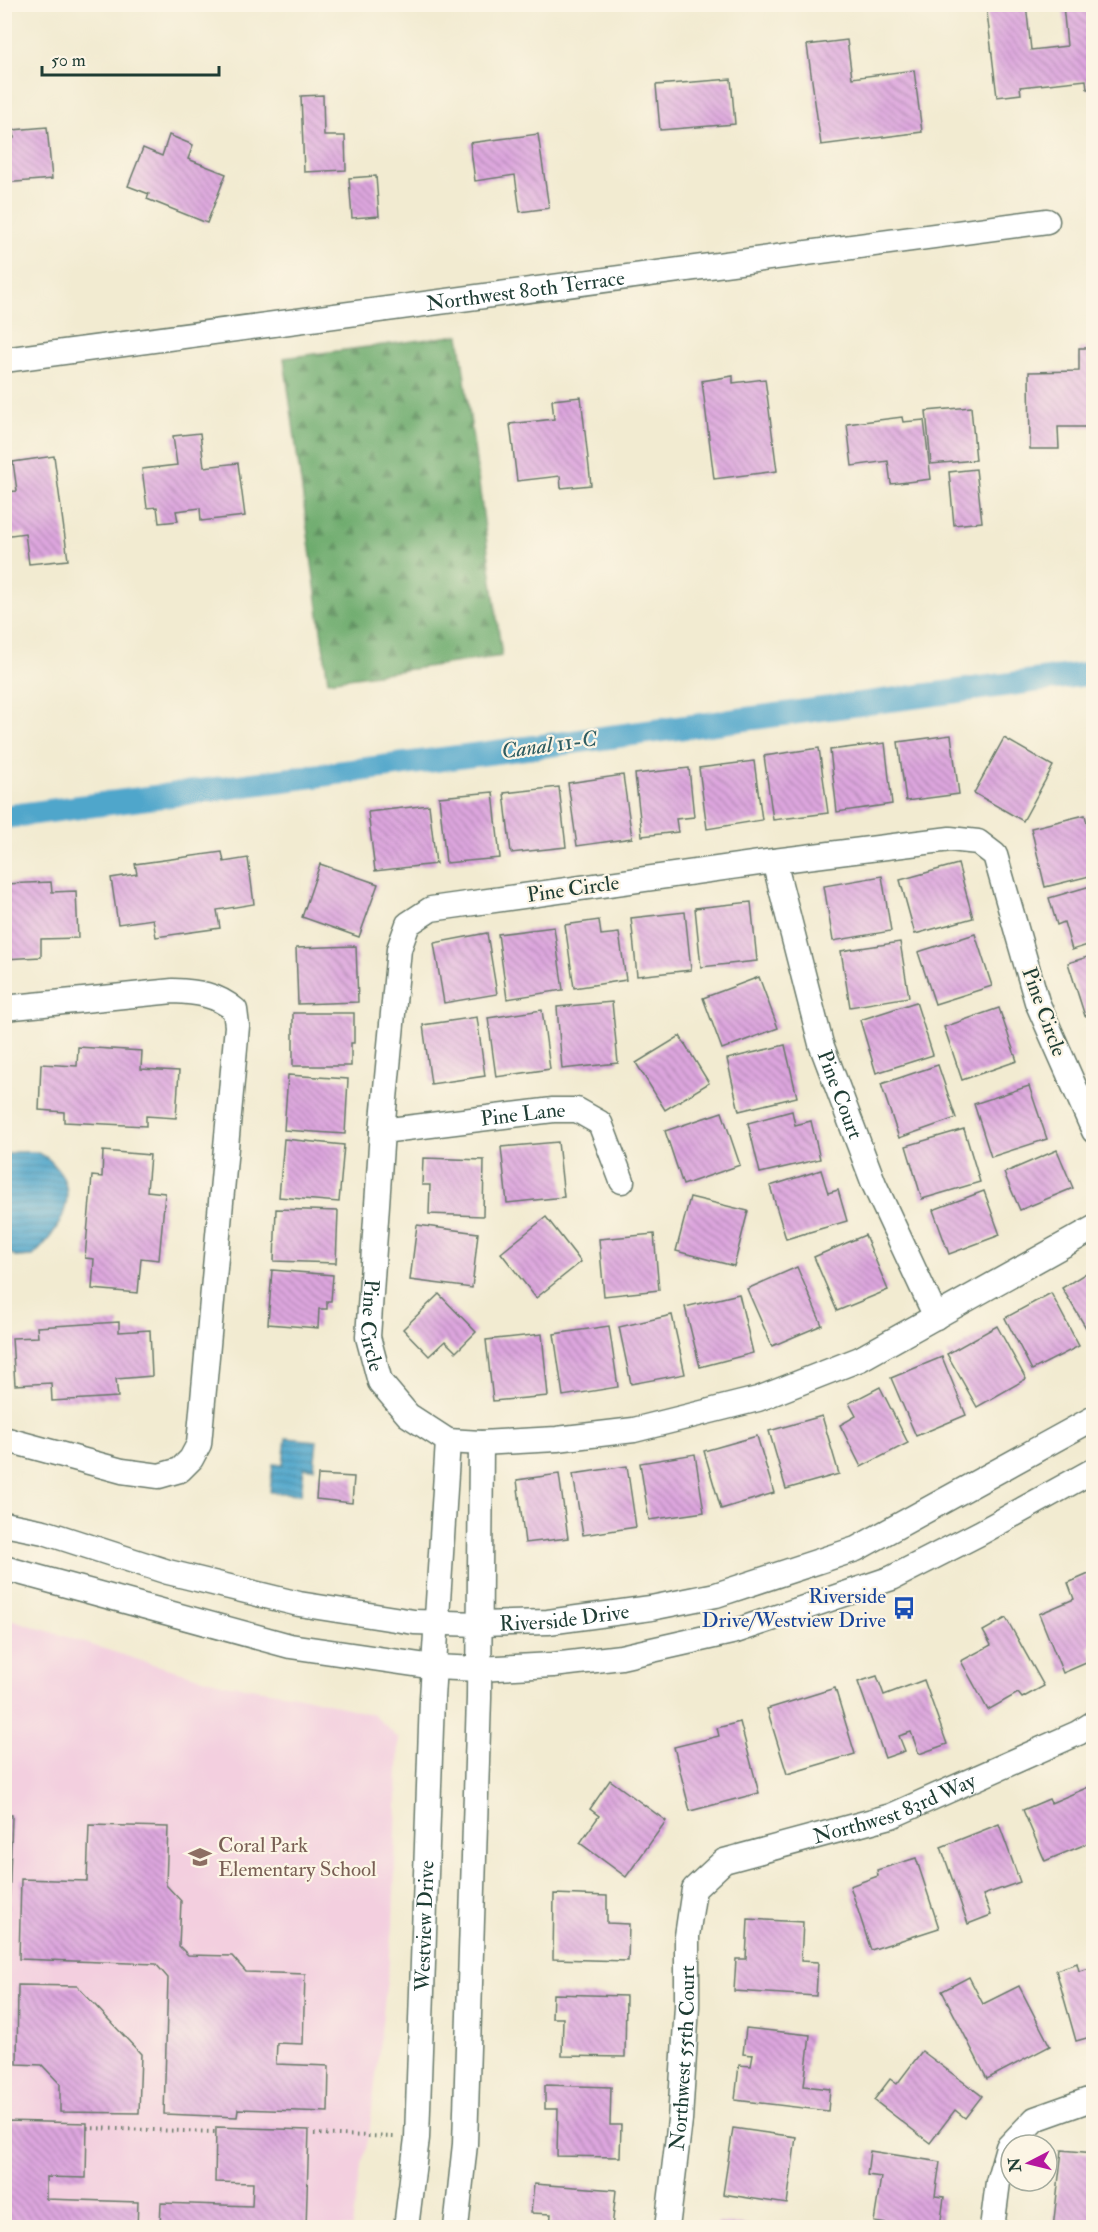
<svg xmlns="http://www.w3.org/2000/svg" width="1098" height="2232" font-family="'IM FELL Double Pica',serif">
<defs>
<pattern id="forest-firs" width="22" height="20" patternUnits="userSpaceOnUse" patternTransform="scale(1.5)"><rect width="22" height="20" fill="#6eac6e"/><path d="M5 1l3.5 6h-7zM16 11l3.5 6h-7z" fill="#5a8d5b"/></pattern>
<pattern id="water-rules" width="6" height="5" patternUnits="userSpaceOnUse" patternTransform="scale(1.5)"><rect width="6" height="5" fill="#4fa6cb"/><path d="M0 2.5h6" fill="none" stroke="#4188a6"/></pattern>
<pattern id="building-back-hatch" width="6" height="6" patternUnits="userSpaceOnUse" patternTransform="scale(1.5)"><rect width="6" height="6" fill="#dda6de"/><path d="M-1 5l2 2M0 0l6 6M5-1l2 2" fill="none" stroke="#b388b5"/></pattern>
</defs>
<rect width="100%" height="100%" fill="#fcf5e5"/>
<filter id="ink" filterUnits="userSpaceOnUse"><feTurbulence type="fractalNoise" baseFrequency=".0167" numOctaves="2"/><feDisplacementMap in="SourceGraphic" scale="12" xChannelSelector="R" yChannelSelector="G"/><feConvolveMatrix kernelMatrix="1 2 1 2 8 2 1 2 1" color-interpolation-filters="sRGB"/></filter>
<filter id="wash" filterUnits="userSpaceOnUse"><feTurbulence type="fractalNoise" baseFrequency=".008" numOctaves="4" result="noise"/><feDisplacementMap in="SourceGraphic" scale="24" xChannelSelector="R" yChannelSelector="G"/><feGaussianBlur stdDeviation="1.35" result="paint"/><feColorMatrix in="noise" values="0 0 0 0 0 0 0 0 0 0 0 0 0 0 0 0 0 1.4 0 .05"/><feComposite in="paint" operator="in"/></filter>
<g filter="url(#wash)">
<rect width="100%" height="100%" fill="#f2ebd1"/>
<polygon fill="#f3cfdf" points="4,1617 145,1662 225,1684 301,1696 374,1715 399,1739 393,1927 369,2136 359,2176 352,2227 5,2227"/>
<polygon fill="url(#forest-firs)" stroke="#467451" stroke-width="1.5" points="459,335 502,656 328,681 284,358"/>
<g fill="url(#water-rules)" stroke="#377280" stroke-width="1.5">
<path d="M15 1152C22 1152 32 1151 38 1153 47 1156 54 1164 59 1171 80 1201 55 1235 33 1256L17 1257 5 1250V1244L8 1240 4 1236 5 1155Z"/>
<polygon points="286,1438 317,1441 314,1468 304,1468 301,1494 270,1492 273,1464 283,1464"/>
</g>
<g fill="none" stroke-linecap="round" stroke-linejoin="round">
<polyline stroke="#4fa6cb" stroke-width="24" points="4,817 1094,673"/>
</g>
<g id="blocks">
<g fill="url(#building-back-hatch)">
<polygon points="986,4 1026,4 1031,50 1067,46 1063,5 1094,4 1094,89 1087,89 1086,80 1020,87 1021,94 997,97"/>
<polygon points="847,40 852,78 914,70 922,132 821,145 807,45"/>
<polygon points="731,79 735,124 660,130 656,85"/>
<polygon points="323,95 324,136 345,136 346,170 304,172 301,96"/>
<polygon points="47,127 52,179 4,183 4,138 14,138 13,130"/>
<polygon points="538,134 549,208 520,212 515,175 475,181 470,143"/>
<polygon points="169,135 193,145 188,159 226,174 207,223 147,199 149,194 128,186 143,148 162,156"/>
<polygon points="376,176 379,216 352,218 349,178"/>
<polygon points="1079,348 1094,348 1094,427 1058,427 1059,449 1030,449 1029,372 1079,371"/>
<polygon points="733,376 733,383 765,379 777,471 714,479 702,381"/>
<polygon points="581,397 591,485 561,488 560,476 517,481 510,424 554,419 552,400"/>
<polygon points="971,407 976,460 931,464 926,411"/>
<polygon points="902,417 903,422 924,420 931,479 891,484 888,461 852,466 847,424"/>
<polygon points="200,433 204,467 238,463 245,516 201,521 200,508 176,511 178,521 159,523 157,507 147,508 142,469 177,465 173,436"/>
<polygon points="54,456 68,560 29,564 25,533 4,536 4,492 17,491 13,462"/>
<polygon points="976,469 982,522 954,525 949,472"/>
<polygon points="951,735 959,794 906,801 898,742"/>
<polygon points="1004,738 1053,766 1023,821 974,793"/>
<polygon points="885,743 892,804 837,812 830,750"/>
<polygon points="819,748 828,813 773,820 764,756"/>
<polygon points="754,761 762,820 707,829 699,768"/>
<polygon points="689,768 694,817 676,819 678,832 642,836 635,774"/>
<polygon points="623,775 632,838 577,846 568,783"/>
<polygon points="559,787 566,847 511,853 504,793"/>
<polygon points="493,792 500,858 446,863 439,797"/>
<polygon points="429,805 436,864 375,871 368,812"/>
<polygon points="1085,815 1094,851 1094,875 1045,887 1031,828"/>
<polygon points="222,852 224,862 248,858 254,904 217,910 220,928 156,937 153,919 118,924 111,878 137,874 135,864"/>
<polygon points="320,864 378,884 359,937 302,917"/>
<polygon points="958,864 973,918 915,934 900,880"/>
<polygon points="882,876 891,931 833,941 824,886"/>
<polygon points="51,882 52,892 76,891 78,938 41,939 41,957 4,959 4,884"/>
<polygon points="1094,885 1094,943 1072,950 1064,922 1057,925 1049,898"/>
<polygon points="751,902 757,961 701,967 695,908"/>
<polygon points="685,912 691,970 637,976 631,918"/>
<polygon points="599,920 601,935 619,933 626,980 574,988 565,925"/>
<polygon points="554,927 563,990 507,999 498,934"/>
<polygon points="487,933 497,994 444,1003 434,943"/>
<polygon points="975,934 992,986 935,1004 918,952"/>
<polygon points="900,942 909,997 850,1007 841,951"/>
<polygon points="356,946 358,1002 298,1004 296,948"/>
<polygon points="1094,955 1094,1014 1085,1016 1068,963"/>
<polygon points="759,977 778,1028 722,1049 703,998"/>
<polygon points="612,1002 618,1063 562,1069 557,1007"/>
<polygon points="916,1002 933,1055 876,1073 860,1020"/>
<polygon points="999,1008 1017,1061 962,1080 944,1027"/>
<polygon points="542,1010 550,1069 496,1077 488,1018"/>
<polygon points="293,1013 354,1013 354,1043 351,1043 351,1066 293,1066"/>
<polygon points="477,1017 485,1076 431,1084 423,1025"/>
<polygon points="680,1036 709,1083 665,1110 636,1063"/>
<polygon points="785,1045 797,1097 739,1111 727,1059"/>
<polygon points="78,1047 142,1051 141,1069 179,1071 176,1118 146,1116 146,1126 64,1122 64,1112 39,1110 41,1064 77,1066"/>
<polygon points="938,1065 956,1118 899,1138 881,1084"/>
<polygon points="288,1075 348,1079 345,1134 284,1130"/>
<polygon points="1029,1086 1047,1139 991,1157 974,1104"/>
<polygon points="792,1111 795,1125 811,1121 820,1159 760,1173 748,1123"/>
<polygon points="722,1112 740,1165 683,1185 665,1131"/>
<polygon points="964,1129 980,1182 922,1199 906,1146"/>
<polygon points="284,1139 344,1145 339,1202 279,1197"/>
<polygon points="558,1142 564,1197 507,1203 501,1147"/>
<polygon points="1057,1150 1073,1188 1020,1210 1004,1173"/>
<polygon points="103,1151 150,1155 147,1191 165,1193 159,1260 141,1258 138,1293 92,1289 94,1259 85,1258 92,1176 102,1177"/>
<polygon points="423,1158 484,1160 483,1216 429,1214 430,1185 422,1185"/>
<polygon points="821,1170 828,1193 838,1190 847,1221 786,1239 770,1186"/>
<polygon points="984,1191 1000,1235 949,1254 933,1210"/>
<polygon points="690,1197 748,1211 734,1266 676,1251"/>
<polygon points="276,1209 338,1211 336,1263 274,1261"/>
<polygon points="546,1217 581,1262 536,1298 501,1253"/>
<polygon points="417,1225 478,1233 472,1288 410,1280"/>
<polygon points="654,1234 659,1290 604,1296 599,1239"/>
<polygon points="865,1235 888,1290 837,1311 814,1257"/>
<polygon points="797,1267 822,1325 772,1346 747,1289"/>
<polygon points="1094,1268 1094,1341 1062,1288"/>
<polygon points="272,1270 333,1275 331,1301 327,1301 327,1309 319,1309 318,1328 268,1324"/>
<polygon points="1051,1293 1079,1346 1032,1370 1005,1318"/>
<polygon points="439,1294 476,1332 456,1352 445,1341 429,1356 403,1329"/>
<polygon points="739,1294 753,1353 700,1367 685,1307"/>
<polygon points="672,1315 685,1374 631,1384 619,1327"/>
<polygon points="119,1322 119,1332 150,1330 152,1376 116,1379 118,1397 52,1401 51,1383 15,1385 12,1338 38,1337 37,1327"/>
<polygon points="609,1326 618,1387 563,1396 554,1334"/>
<polygon points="997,1326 1026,1379 977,1407 947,1354"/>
<polygon points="542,1334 548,1396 493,1401 486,1340"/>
<polygon points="942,1357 966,1415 916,1436 891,1378"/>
<polygon points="880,1387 908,1443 861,1467 840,1425 856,1416 849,1403"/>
<polygon points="822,1416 839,1474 786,1489 769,1431"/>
<polygon points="757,1436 774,1493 721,1509 704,1451"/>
<polygon points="695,1454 704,1512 649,1520 640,1463"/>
<polygon points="627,1466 636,1527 583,1535 573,1474"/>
<polygon points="559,1474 568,1538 525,1543 517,1480"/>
<polygon points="318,1475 354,1477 352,1503 316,1499"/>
<polygon points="1091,1573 1094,1578 1094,1644 1088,1647 1093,1660 1063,1673 1039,1614 1074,1599 1068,1583"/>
<polygon points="1006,1618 1044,1686 1022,1698 1018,1693 988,1710 961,1661 991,1645 983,1631"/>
<polygon points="877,1676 884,1695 924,1680 947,1744 919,1754 911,1732 899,1736 905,1751 885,1758 858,1682"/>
<polygon points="835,1688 855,1754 787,1774 767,1709"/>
<polygon points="740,1722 759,1793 690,1811 674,1747 719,1736 717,1728"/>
<polygon points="610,1780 666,1821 626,1877 580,1843 599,1816 590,1809"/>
<polygon points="1091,1786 1094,1791 1094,1847 1091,1842 1045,1861 1023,1810 1049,1799 1051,1803"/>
<polygon points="4,1815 12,1815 9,1908 4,1908"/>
<polygon points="999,1824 1020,1882 983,1895 991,1915 968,1924 941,1847"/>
<polygon points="89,1825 168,1827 166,1885 181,1901 179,1946 188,1955 232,1956 246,1972 305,1974 303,2044 277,2043 276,2064 329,2066 328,2112 238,2109 237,2117 164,2114 168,1978 156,1964 19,1959 21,1879 87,1881"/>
<polygon points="916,1858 939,1928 871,1950 850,1886 878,1876 877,1870"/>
<polygon points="554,1894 607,1896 607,1923 629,1924 628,1961 553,1959"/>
<polygon points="748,1919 803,1922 801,1961 818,1962 816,1996 734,1991 736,1959 746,1959"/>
<polygon points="1077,1963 1079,1971 1094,1967 1094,2036 1076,2041 1056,1970"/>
<polygon points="969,1977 983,2004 1019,1986 1050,2046 987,2079 942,1991"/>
<polygon points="18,1985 77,1986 141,2054 139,2113 60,2112 60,2084 42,2065 17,2064"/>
<polygon points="553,1994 626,1996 625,2057 562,2056 563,2018 552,2018"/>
<polygon points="746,2028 810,2035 804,2086 830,2089 828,2111 735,2100 739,2065 751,2066 753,2055 743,2054"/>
<polygon points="922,2051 982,2096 965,2118 955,2110 930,2143 874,2100 890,2079 897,2084"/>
<polygon points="545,2085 611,2087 610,2125 621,2125 620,2157 557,2156 558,2109 545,2109"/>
<polygon points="4,2121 87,2123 86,2178 46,2177 46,2199 138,2202 137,2228 4,2228"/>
<polygon points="216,2127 309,2130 306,2228 160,2228 161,2203 252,2206 253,2183 215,2182"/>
<polygon points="733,2128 796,2137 787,2204 723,2194"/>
<polygon points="1062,2150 1094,2153 1094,2228 1053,2228"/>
<polygon points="870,2151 940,2162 935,2196 944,2197 940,2228 912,2228 874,2222 881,2177 867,2175"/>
<polygon points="534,2184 616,2190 612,2228 550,2228 551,2214 531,2213"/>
<polygon points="717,2223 754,2226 754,2228 717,2228"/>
</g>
</g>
</g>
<g filter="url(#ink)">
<use href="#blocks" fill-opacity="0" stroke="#697a6b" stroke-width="1.5"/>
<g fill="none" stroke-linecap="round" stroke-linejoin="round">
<g stroke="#697a6b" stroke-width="27">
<g id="minor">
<path id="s1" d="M4 360 1047 221"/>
<path id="s2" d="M774 861 821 1044 874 1184 936 1317"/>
<path d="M4 1008 173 991C197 992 216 994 235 1010L237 1026 199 1444 191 1459 180 1470 159 1476 122 1471 4 1439"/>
<path id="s3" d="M382 1131 553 1110H577L600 1123 622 1181"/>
<path id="s4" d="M1094 1131 1037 1002 995 855 978 842 950 839 774 861 431 909 408 924 399 949 382 1131 368 1337 380 1382 408 1415 448 1441 481 1443 557 1439 634 1430 758 1399 860 1359 1094 1228"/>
<path id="s5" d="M4 1524 44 1532 168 1572 299 1604 414 1622 479 1624 548 1622 651 1608 716 1595 856 1549 1094 1418"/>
<polyline points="4,1568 290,1646 434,1667 479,1669 553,1665 621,1657 736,1631 892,1578 980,1533 1094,1470"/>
<path id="s6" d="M406 2228 417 2138 432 1698 448 1441"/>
<polyline points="456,2228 465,2144 469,2015 479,1698 481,1443"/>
<path id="s7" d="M667 2228 680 2120 687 2006V1936L694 1889 724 1861 891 1816 1078 1733 1094 1723"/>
<polyline points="992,2228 998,2182 1008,2147 1035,2119 1094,2098"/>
</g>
</g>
<g stroke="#697a6b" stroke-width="4" stroke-dasharray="1.5 4.5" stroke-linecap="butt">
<polyline points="87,2128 216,2132"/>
<polyline points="314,2134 394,2137"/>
</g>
<use href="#minor" stroke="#fff" stroke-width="24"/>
</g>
</g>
<defs>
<g id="bus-bare" transform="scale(1.8)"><path d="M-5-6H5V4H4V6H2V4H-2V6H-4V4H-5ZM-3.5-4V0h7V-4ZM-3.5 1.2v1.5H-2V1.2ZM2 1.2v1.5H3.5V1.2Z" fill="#1a4fb4" stroke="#fcf5e5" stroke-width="2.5" paint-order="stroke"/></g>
<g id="school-bare" transform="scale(1.8)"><path d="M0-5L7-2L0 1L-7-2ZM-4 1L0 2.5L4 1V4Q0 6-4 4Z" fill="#8d6e63" stroke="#fcf5e5" stroke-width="2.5" paint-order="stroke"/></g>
</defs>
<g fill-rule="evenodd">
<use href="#bus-bare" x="904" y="1608"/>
<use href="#school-bare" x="200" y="1857"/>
</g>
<g text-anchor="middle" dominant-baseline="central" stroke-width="4.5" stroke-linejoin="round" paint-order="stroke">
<g font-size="21" fill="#1f3d34" stroke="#fcf5e5">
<text stroke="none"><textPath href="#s1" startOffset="526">Northwest 80th Terrace</textPath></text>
<text transform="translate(573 889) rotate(-8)">Pine Circle</text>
<text transform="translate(1044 1012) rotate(70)">Pine Circle</text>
<text stroke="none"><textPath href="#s2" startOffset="243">Pine Court</textPath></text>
<text stroke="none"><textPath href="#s3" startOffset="142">Pine Lane</textPath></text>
<text stroke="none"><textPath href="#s4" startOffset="1299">Pine Circle</textPath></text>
<text stroke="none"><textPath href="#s5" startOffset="573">Riverside Drive</textPath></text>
<text stroke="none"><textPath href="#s7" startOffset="560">Northwest 83rd Way</textPath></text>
<text stroke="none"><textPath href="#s6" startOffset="303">Westview Drive</textPath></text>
<text stroke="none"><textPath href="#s7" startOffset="171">Northwest 55th Court</textPath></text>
</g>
<g font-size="21" fill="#164399" stroke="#fcf5e5" text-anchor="end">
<text x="886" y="1596">Riverside<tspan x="886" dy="24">Drive/Westview Drive</tspan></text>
</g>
<g font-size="21" fill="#785e54" stroke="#fcf5e5" text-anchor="start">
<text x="218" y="1845">Coral Park<tspan x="218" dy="24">Elementary School</tspan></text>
</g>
<g font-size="22" font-style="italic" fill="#2d5c61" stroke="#fcf5e5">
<text transform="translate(549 745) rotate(-8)">Canal 11-C</text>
</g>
</g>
<rect width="1098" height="2232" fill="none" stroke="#fcf5e5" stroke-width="24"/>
<g transform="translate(1029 2163) rotate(263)"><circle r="28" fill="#fcf5e5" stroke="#a4ab9e" stroke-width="1.5"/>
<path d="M0-4.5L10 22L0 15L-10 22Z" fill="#b5179e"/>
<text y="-9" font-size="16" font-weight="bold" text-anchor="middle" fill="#1f3d34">N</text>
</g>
<path d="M42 66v9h177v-9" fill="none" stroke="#1f3d34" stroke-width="3"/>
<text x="51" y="66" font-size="18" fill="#1f3d34" stroke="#fcf5e5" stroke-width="4.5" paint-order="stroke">50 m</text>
</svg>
